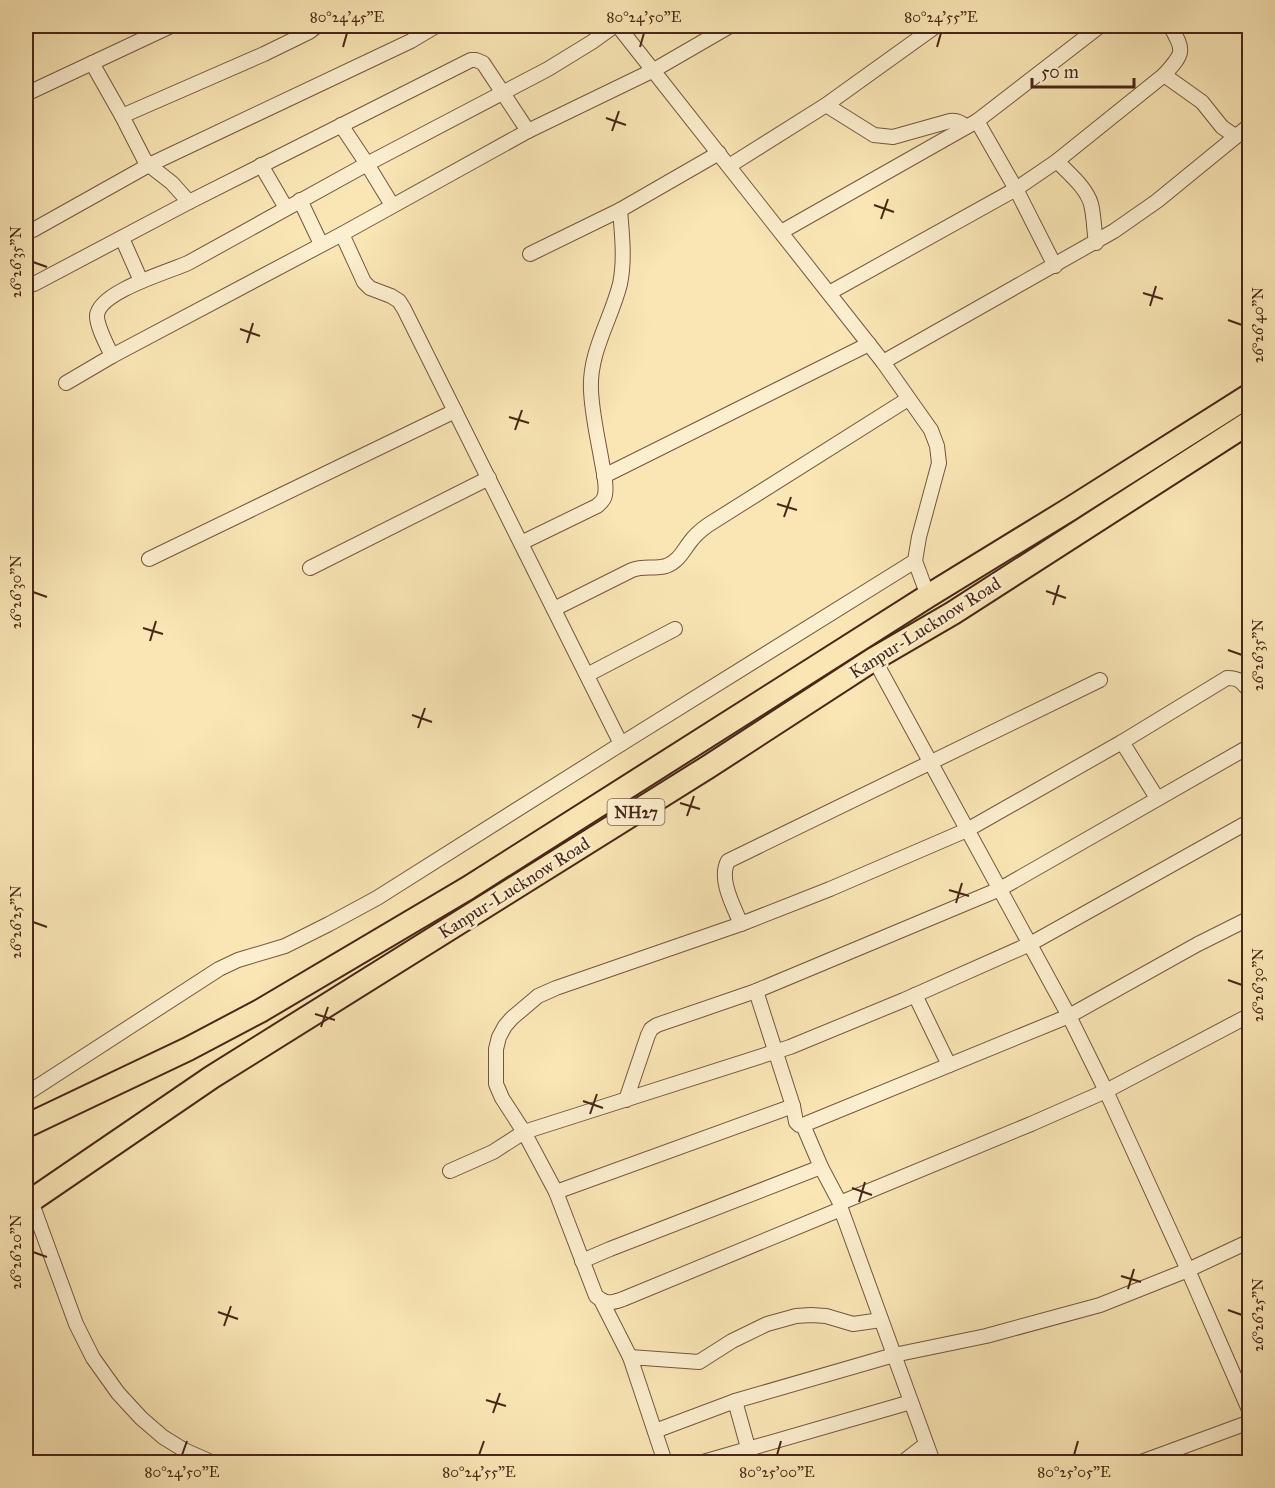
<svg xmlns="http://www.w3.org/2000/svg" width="1275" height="1488" font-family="'IM FELL Great Primer',serif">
<rect width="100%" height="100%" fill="#fae6b5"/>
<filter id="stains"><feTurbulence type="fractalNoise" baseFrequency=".00333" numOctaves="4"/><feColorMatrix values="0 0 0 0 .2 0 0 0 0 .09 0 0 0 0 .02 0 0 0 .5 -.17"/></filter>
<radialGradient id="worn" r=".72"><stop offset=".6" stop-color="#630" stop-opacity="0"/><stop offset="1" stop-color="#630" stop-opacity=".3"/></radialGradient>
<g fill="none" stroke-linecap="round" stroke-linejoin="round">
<g stroke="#74563f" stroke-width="16">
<g id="minor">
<polyline points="618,26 883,362 931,430 937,446 939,463 919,537 915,561 928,596"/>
<polyline points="92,63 122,116 144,159 149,165 172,183 189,202"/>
<polyline points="1164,75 1202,102 1222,127 1235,136"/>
<polyline points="26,94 171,26"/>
<path d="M826 105 874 135 893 137 950 121C957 120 961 122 966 127"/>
<polyline points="122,116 264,54 309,32 317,26"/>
<polyline points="977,121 1016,189 1055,266"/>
<polyline points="341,125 367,164 392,205"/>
<path d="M1057 161C1069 174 1086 187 1091 204 1094 216 1094 230 1096 243"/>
<polyline points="261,165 286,208"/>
<polyline points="729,166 826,105 936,26"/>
<polyline points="300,200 321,244"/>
<polyline points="26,230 33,230 149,165 411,41 436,26"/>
<polyline points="781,232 977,121 1100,26"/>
<polyline points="342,234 364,282 370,288 391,296 399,301 404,309 621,744"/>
<polyline points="122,238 141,281"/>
<polyline points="530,254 620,210 719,153"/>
<polyline points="34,284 189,202 471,60 476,60 483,63 528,131"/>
<path d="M829 293 1016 189 1057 161 1164 75C1184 53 1185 51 1170 26"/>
<path d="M112 356C107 345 97 327 97 316 98 292 168 272 188 263L367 164 548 69 592 42 614 26"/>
<polyline points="883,362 1114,231 1157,201 1250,125"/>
<polyline points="66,383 112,356 342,234 528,131 654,70 730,26"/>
<polyline points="604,476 869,344"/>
<path d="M521 543 597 506C600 503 604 501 605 495 607 486 604 473 602 463 598 439 592 415 591 390 589 352 611 320 620 284 625 260 622 234 620 210"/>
<polyline points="149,559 455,411"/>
<polyline points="310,568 489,478"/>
<path d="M554 609 632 570C643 566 655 569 666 566 678 562 683 551 690 542 695 535 701 530 708 525L908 399"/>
<polyline points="874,659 1069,1016 1106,1091 1188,1270 1250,1412"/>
<polyline points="587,675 675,629"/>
<polyline points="1122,742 1157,798"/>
<path d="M741 924C734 907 718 879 728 861L1100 680"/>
<polyline points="915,995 949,1065"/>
<polyline points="26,1094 219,969 238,960 285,946 329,924 377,898 621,744 915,561"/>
<polyline points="626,1100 648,1035 651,1029 657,1025 756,991 1000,889 1250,746"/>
<polyline points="793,1106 796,1122 799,1125 803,1125 1069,1016 1198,944 1250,918"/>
<polyline points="803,1125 821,1167 840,1203 1031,1124 1106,1091 1250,1015"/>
<polyline points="450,1171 493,1152 524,1132 790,1047 904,1000 1030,944 1250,821"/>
<polyline points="556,1192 793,1106 756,991"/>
<polyline points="31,1201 76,1324 93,1358 118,1393 141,1418 163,1437 184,1450 211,1462"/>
<path d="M840 1203 841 1209 623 1299C611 1303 607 1305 596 1296L556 1192 524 1132 502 1098 496 1084V1049L499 1037 505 1026 512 1018 538 996 556 988 741 924 830 889 967 830 1122 742 1227 678C1240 678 1242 682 1250 692"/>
<polyline points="841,1209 933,1462"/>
<polyline points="582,1261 610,1249 821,1167"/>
<polyline points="602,1302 630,1357"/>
<polyline points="735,1401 752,1462"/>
<polyline points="655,1431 735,1401 894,1355 986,1336 1100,1305 1188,1270 1250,1241"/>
<polyline points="665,1462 630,1357 699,1362 732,1341 767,1324 796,1316 811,1315 826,1316 853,1324 881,1320"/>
<polyline points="703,1462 911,1402"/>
<polyline points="903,1462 926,1444"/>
<polyline points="1141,1462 1250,1422"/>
</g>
</g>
<g stroke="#482618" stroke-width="26">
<g id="trunk">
<polyline points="26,1126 188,1049 260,1011 468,888 928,596 1070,509 1250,395"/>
<polyline points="26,1204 212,1077 708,767 874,659 953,613 1250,422"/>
</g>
</g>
<use href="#minor" stroke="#fcefcf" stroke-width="14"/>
<use href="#trunk" stroke="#fae6b5" stroke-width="22"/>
</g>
<path fill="none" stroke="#482618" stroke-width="2" d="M343 47 347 33M640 47 644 33M937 47 941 33M606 118 626 125M612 131 619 111M874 205 894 212M881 219 888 199M33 262 47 267M1143 293 1163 299M1150 306 1156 286M1228 320 1242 325M240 329 260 336M247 343 253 323M509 417 529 423M515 430 522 410M777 504 797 510M784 517 791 497M1046 591 1066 598M33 592 47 597M1053 605 1059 585M143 628 163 634M150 641 156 621M1228 650 1242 655M412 715 432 722M418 728 425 708M680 803 700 809M687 816 694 796M949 890 969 896M956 903 962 883M33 922 47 927M1228 980 1242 985M315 1014 335 1020M321 1027 328 1007M583 1101 603 1108M590 1114 597 1094M852 1188 872 1195M859 1202 865 1182M33 1252 47 1257M1121 1276 1141 1282M1128 1289 1134 1269M1228 1310 1242 1315M218 1312 238 1319M224 1326 231 1306M486 1400 506 1406M493 1413 500 1393M182 1455 187 1441M479 1455 484 1441M777 1455 781 1441M1074 1455 1078 1441"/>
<g text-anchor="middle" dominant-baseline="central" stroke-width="5" stroke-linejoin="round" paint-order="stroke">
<rect fill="#fcefcf" stroke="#7e624f" stroke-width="1.5" x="607.5" y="799" width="57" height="26" rx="4.5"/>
<g font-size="16" font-weight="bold" fill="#482618">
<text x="636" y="812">NH27</text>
</g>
<g font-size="18" fill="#482618" stroke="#fcefcf">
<text transform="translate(925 628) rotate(-32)">Kanpur-Lucknow Road</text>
<text transform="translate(514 888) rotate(-32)">Kanpur-Lucknow Road</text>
</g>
</g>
<rect width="1275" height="1488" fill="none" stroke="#fae6b5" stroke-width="66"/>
<path d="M1032 78v9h102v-9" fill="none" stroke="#482618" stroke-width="3"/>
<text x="1041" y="78" font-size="18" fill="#482618" stroke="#fcefcf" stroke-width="4.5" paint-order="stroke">50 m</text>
<rect x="33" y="33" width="1209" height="1422" fill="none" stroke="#482618" stroke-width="2"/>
<g font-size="15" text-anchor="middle" fill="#482618">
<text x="347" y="22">80°24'45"E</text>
<text x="644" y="22">80°24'50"E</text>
<text x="941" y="22">80°24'55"E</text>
<text transform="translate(16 262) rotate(-90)" y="5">26°26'35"N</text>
<text transform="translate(1258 325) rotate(-90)" y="5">26°26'40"N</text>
<text transform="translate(16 592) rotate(-90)" y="5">26°26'30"N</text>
<text transform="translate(1258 655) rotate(-90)" y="5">26°26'35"N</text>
<text transform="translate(16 922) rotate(-90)" y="5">26°26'25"N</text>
<text transform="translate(1258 985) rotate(-90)" y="5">26°26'30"N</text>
<text transform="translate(16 1252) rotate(-90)" y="5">26°26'20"N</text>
<text transform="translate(1258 1315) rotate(-90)" y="5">26°26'25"N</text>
<text x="182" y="1477">80°24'50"E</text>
<text x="479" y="1477">80°24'55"E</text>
<text x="777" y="1477">80°25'00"E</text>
<text x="1074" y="1477">80°25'05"E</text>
</g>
<rect width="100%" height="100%" filter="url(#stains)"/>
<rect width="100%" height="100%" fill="url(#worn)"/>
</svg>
